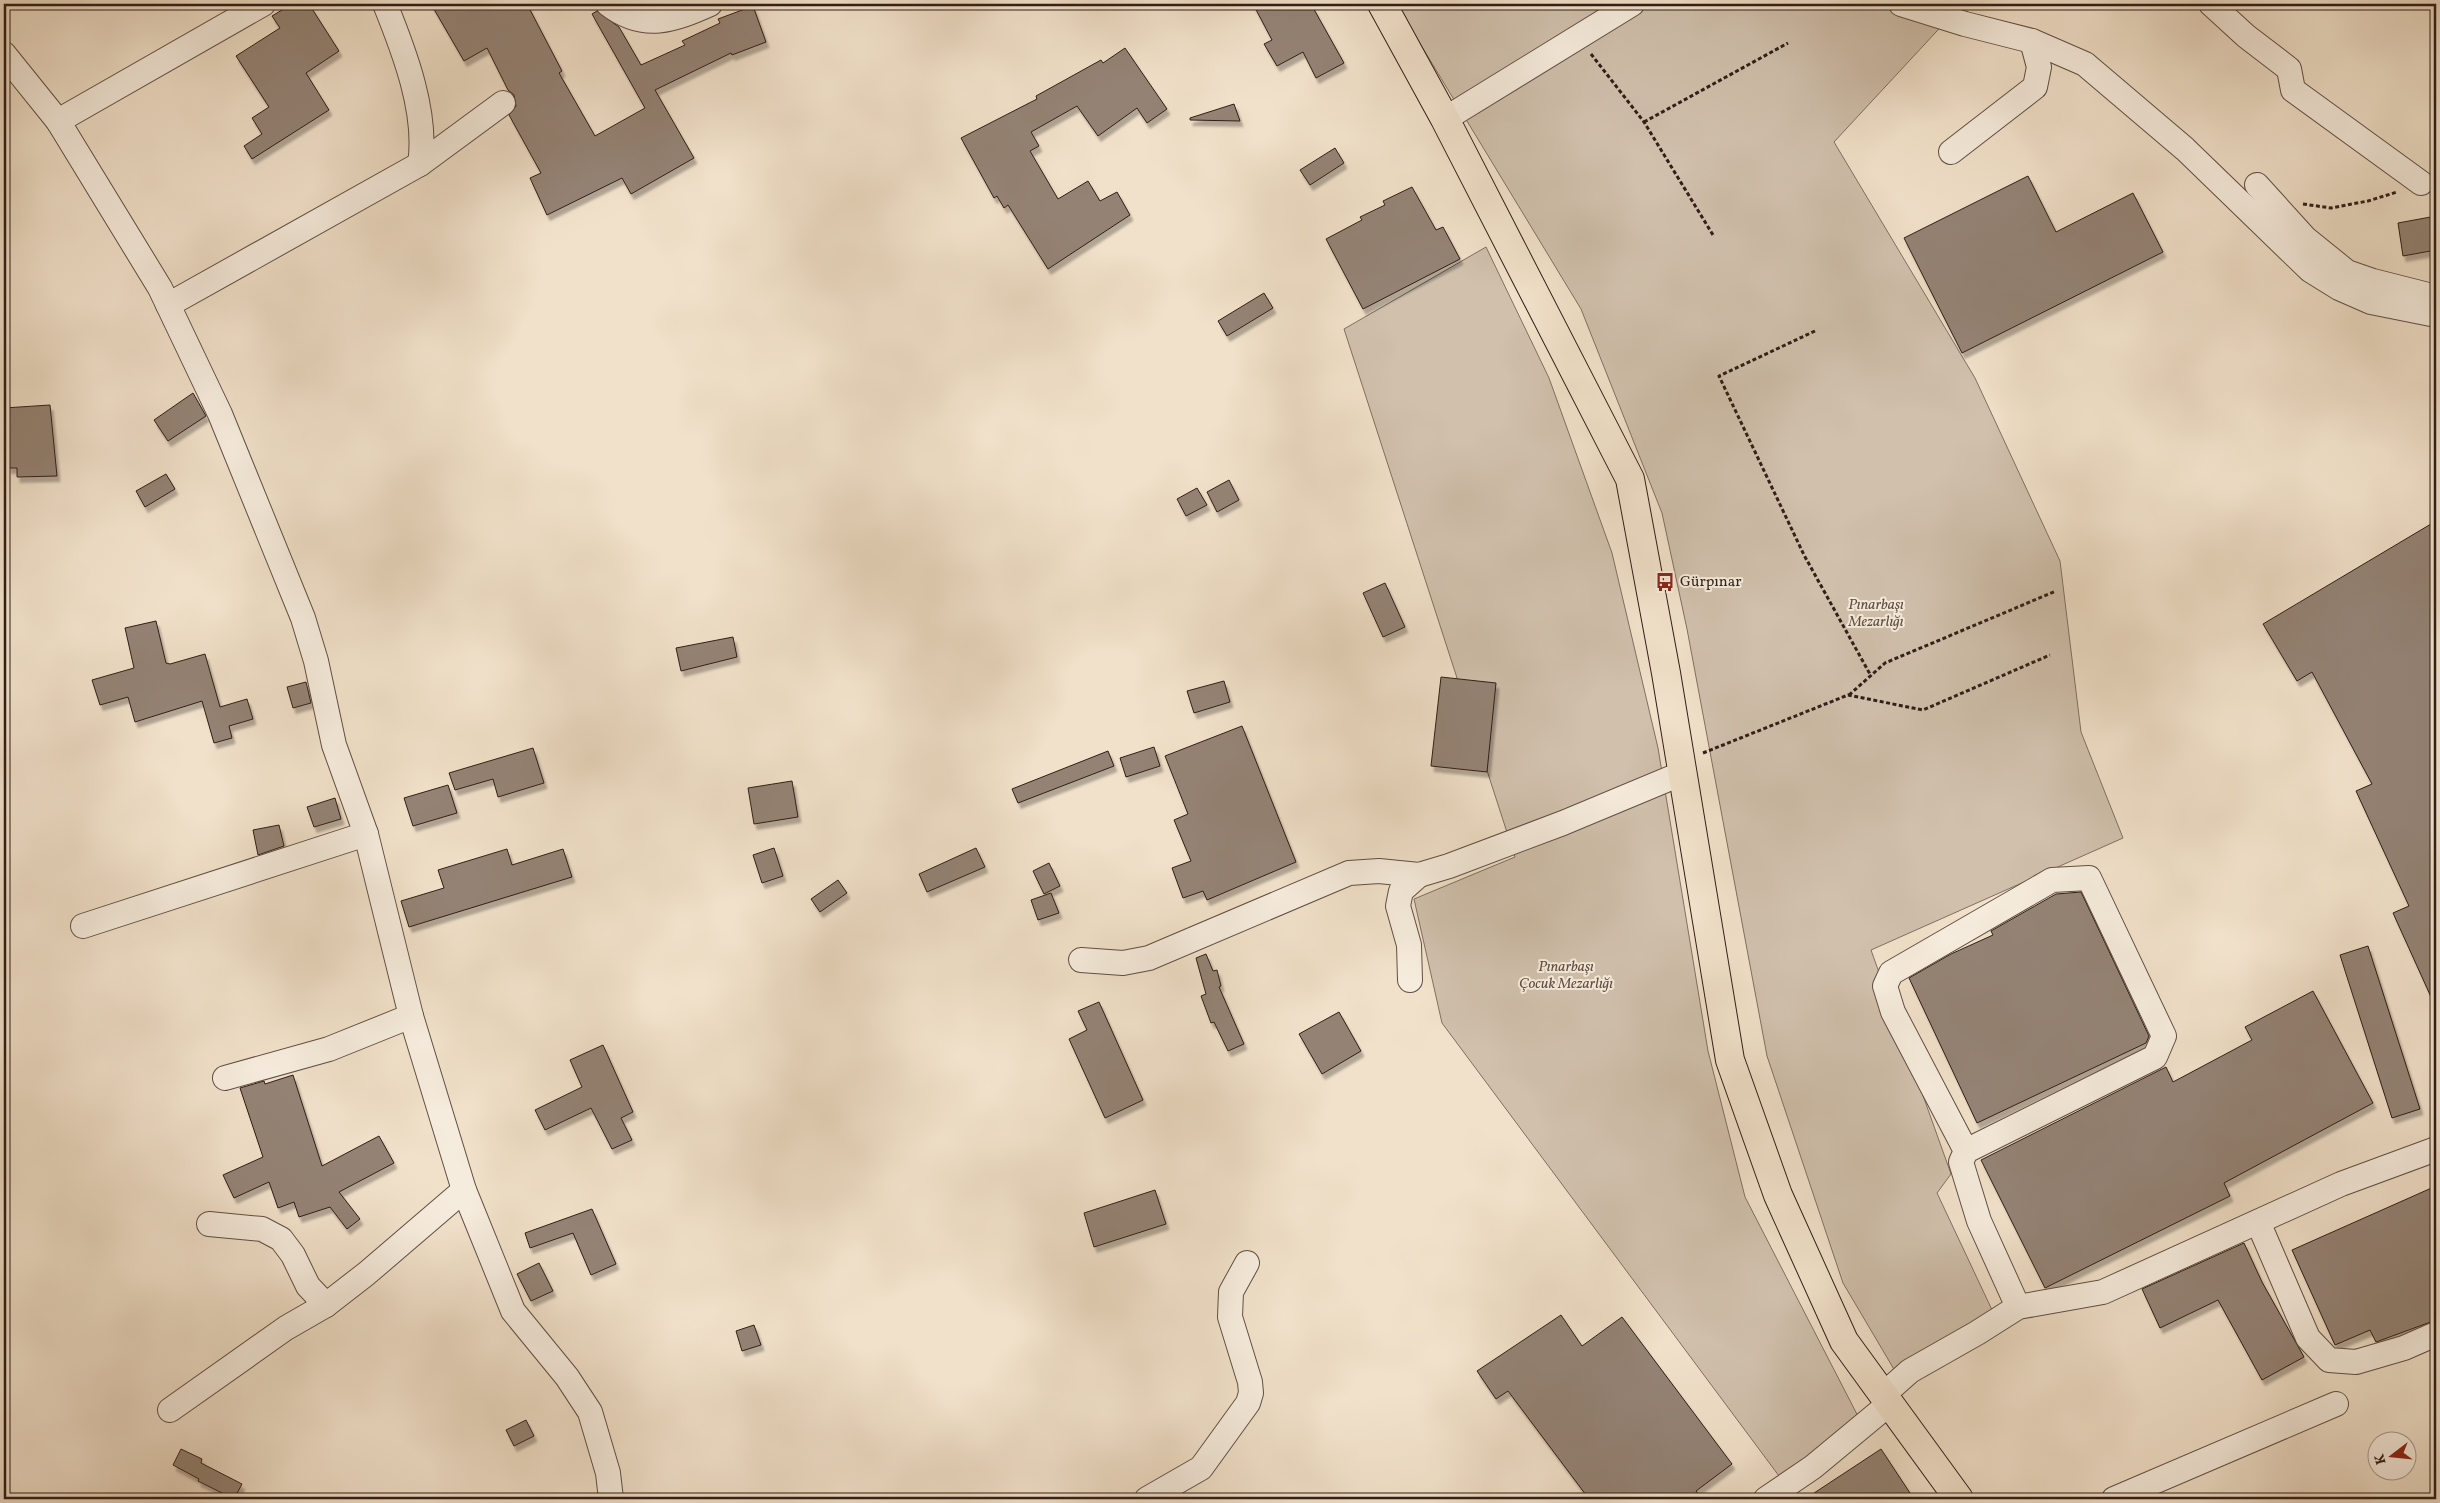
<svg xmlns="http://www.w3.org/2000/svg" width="2440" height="1503" font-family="Vollkorn,serif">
<defs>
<filter id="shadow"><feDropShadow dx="3" dy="5.5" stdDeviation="1" flood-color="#0004"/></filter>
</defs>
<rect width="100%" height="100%" fill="#f1e1ca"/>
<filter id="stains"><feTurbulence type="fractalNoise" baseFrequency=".004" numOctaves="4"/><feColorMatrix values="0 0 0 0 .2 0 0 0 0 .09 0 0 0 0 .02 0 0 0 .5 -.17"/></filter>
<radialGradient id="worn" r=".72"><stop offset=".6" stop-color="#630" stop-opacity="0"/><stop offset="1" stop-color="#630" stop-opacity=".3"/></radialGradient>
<g fill="#d0c0ac" stroke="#806f62">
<polygon points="1396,4 1962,4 1834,142 1975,378 2060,561 2081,732 2123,838 1871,950 1951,1174 1937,1193 1993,1312 1895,1371 1843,1283 1767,1056 1687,629 1662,513 1581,309"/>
<polygon points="1486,247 1549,378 1612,553 1658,748 1708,1051 1745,1197 1862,1424 1782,1480 1442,1023 1414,899 1515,857 1344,329"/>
</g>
<g fill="#948374" stroke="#301e17" filter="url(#shadow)">
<polygon points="292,4 309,4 339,51 306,73 329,110 252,159 244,146 262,134 252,118 269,107 236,56 280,28 272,16"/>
<polygon points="431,4 527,4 562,71 559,73 595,136 645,108 592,14 597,11 619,27 641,65 685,45 682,41 720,23 718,19 753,6 766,42 732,55 731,53 655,90 694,158 631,194 622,178 547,215 530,178 541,173 509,115 516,106 514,95 508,90 487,48 464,61"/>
<polygon points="1253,4 1311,4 1344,63 1316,78 1303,52 1277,66 1264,44 1272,40"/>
<polygon points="1125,48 1167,109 1147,123 1137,108 1098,136 1077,106 1031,132 1039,146 1030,151 1058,199 1088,181 1100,201 1117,192 1130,215 1048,269 1008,205 1004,208 997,196 994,198 961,138 1037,99 1036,96 1101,60 1103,63"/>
<polygon points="1234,104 1240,121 1190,120 1190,118"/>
<polygon points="1335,148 1344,163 1310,185 1300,170"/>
<polygon points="2028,176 2056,232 2133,193 2163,252 1962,353 1904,238"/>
<polygon points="1412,187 1436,230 1443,227 1460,259 1363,309 1326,239 1362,220 1360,217 1385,205 1383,201"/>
<polygon points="2436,216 2436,250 2403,256 2398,223"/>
<polygon points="1264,293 1273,308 1227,336 1218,321"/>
<polygon points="193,393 206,416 168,441 154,420"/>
<polygon points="50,405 57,476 17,477 17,468 8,468 6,440 4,440 4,408"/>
<polygon points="166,474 175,489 145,507 136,491"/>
<polygon points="1229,480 1239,500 1217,512 1207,492"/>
<polygon points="1197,488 1207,505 1186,516 1177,499"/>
<polygon points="2436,521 2436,1008 2393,913 2409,906 2356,791 2372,784 2312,672 2297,681 2263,624"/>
<polygon points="1385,583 1405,627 1383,637 1363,593"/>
<polygon points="156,621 166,663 170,664 205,654 220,707 247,699 253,719 229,726 232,738 214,743 202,701 135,722 128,697 100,705 92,680 134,668 125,628"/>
<polygon points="733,637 737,657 681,671 676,648"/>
<polygon points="1441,677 1496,683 1487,772 1431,766"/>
<polygon points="1224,681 1230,702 1194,713 1187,691"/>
<polygon points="306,682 311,703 293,708 287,687"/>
<polygon points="1242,726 1296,862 1207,900 1203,891 1183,898 1172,868 1191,861 1174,820 1188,814 1165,756"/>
<polygon points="1154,747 1160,766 1126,777 1120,758"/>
<polygon points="533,748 544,783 498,797 493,779 455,790 449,773"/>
<polygon points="1108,751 1114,766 1018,803 1012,789"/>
<polygon points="792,781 798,817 754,824 748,788"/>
<polygon points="448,785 457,813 413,826 404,798"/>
<polygon points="335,798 341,819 314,827 307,807"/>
<polygon points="279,825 284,846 258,855 253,830"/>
<polygon points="774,848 783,876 762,883 753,855"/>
<polygon points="976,848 985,867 927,892 919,874"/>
<polygon points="507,849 512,865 563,849 572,877 409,927 401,901 444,888 438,870"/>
<polygon points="1049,863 1060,886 1044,894 1033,871"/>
<polygon points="838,880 847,893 820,912 811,899"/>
<polygon points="2081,892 2149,1036 2146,1043 1977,1123 1909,978 1951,954 1993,935 1991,931 2056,894"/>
<polygon points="1051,893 1059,913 1038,920 1031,900"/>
<polygon points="2368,946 2420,1109 2392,1118 2340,955"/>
<polygon points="1206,954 1213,971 1217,970 1221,986 1219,987 1244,1044 1228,1051 1214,1022 1211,1023 1201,996 1206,994 1196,958"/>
<polygon points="2313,991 2373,1103 2224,1183 2230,1196 2045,1288 1981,1160 2166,1067 2173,1082 2252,1040 2245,1027"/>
<polygon points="1099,1002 1143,1100 1105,1118 1069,1039 1087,1030 1078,1011"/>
<polygon points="1339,1012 1361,1051 1322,1074 1299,1034"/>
<polygon points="603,1045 633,1112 621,1118 632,1140 612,1149 591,1108 545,1130 535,1110 582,1087 570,1060"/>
<polygon points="293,1075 322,1166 379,1136 394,1163 339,1192 360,1219 347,1229 330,1207 299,1217 294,1202 278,1208 269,1182 234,1198 223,1175 263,1157 240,1088 264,1081 265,1084"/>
<polygon points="2436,1186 2436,1320 2376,1342 2370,1330 2335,1345 2292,1250"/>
<polygon points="1155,1190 1166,1224 1094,1247 1084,1213"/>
<polygon points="592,1209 616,1264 591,1275 573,1233 530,1248 525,1233"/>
<polygon points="2244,1243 2262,1282 2304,1357 2262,1380 2218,1300 2160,1328 2142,1289"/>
<polygon points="539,1263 553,1291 531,1301 517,1274"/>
<polygon points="1561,1315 1582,1346 1622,1317 1732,1464 1696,1491 1702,1499 1589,1499 1508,1391 1496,1399 1477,1371"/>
<polygon points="754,1325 761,1345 742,1351 736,1331"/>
<polygon points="526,1420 534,1436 514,1446 506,1430"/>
<polygon points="181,1449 202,1459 201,1463 242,1484 234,1499 198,1481 199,1479 173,1465"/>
<polygon points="1881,1449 1914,1499 1805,1499"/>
</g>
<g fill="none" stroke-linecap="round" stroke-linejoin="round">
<g stroke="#604f44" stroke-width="26">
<g id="minor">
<path d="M385 4C404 51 428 113 420 164"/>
<path d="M608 4C644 32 674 20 710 4"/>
<polyline points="1901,4 1965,24 2032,41 2085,64 2185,149 2310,270 2339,288 2371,302 2436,315"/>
<polyline points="2211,4 2246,36 2289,69 2293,90 2421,183"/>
<polyline points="4,54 58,121 160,288 220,414 303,618 316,661 334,745 366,834 411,1016 464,1190 513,1311 567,1377 590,1412 608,1473 611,1499"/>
<polyline points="1445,119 1632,4"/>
<polyline points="58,121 263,4"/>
<polyline points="1951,152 2035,87 2039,67 2032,41"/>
<polyline points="2257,185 2305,238 2347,272 2373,281 2436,297"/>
<polyline points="168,305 420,164 503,103"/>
<polyline points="83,926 366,834"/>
<polyline points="1081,960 1123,963 1149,958 1349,873 1379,871 1419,875 1449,866 1563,823 1683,773"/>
<polyline points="1410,980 1409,945 1398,906 1401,891 1419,875"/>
<polyline points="225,1078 329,1049 411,1016"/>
<polyline points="1966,1151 1893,1012 1885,986 1891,973 2052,880 2089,878 2164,1036 2155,1057 1966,1151 1961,1162 1979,1221 2018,1307"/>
<polyline points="2258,1222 2308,1338 2329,1360 2356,1362 2404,1348 2436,1334"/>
<polyline points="209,1224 262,1229 281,1239 293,1255 308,1286 326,1305"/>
<polyline points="1883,1395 1910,1371 1977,1333 2018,1307 2103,1292 2341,1184 2436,1149"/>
<polyline points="170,1410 286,1328 326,1305 366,1274 464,1190"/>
<polyline points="1147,1499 1201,1468 1248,1403 1251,1393 1250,1382 1230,1317 1231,1292 1247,1263"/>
<polyline points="1766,1499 1813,1467 1889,1404"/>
<polyline points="2114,1499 2336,1404"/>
</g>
</g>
<g stroke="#301e17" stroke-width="30">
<polyline id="major" points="1382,4 1445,119 1630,479 1666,673 1730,1060 1778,1195 1844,1341 1959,1499"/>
</g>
<g stroke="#301e17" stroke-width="3" stroke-dasharray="4 2.5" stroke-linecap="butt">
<polyline points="1591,54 1644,122 1713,235"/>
<polyline points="1644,122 1788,43"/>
<polyline points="2303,204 2331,208 2368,201 2397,192"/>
<polyline points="1815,331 1719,376 1804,555 1871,676"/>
<polyline points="1849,695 1885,663 2056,591"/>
<polyline points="1703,753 1848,695 1923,710 2050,655"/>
</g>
<use href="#minor" stroke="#f6ecdd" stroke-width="24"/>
<use href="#major" stroke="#f1e1ca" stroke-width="28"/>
</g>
<defs>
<g id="bus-bare" transform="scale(1.5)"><path d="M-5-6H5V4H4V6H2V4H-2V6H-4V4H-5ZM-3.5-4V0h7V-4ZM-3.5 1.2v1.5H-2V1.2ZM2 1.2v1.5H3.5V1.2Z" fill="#8f2418" stroke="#f6ecdd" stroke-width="2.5" paint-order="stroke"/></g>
</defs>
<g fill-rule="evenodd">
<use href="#bus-bare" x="1665" y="582"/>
</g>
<g text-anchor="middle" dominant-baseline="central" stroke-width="4" stroke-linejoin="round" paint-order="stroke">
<g font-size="15" fill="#301e17" stroke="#f6ecdd" text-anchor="start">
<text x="1680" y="582">Gürpınar</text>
</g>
<g font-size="15" font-style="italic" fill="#604f44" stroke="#f6ecdd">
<text x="1876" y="605">Pınarbaşı<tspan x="1876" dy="17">Mezarlığı</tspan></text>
<text x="1566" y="967">Pınarbaşı<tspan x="1566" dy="17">Çocuk Mezarlığı</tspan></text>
</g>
</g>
<rect width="2440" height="1503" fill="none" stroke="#f1e1ca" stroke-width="20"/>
<rect x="5" y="5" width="2430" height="1493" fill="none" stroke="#301e17" stroke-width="2.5"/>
<rect x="10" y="10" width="2420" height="1483" fill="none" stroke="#301e17"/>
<g transform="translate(2392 1456) rotate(254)"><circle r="24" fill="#f6ecdd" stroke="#a79a8e"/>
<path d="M0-4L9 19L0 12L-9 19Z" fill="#8f2418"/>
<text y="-8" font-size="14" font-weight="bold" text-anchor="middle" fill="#301e17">K</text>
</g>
<rect width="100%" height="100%" filter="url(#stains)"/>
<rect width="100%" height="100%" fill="url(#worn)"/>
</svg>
